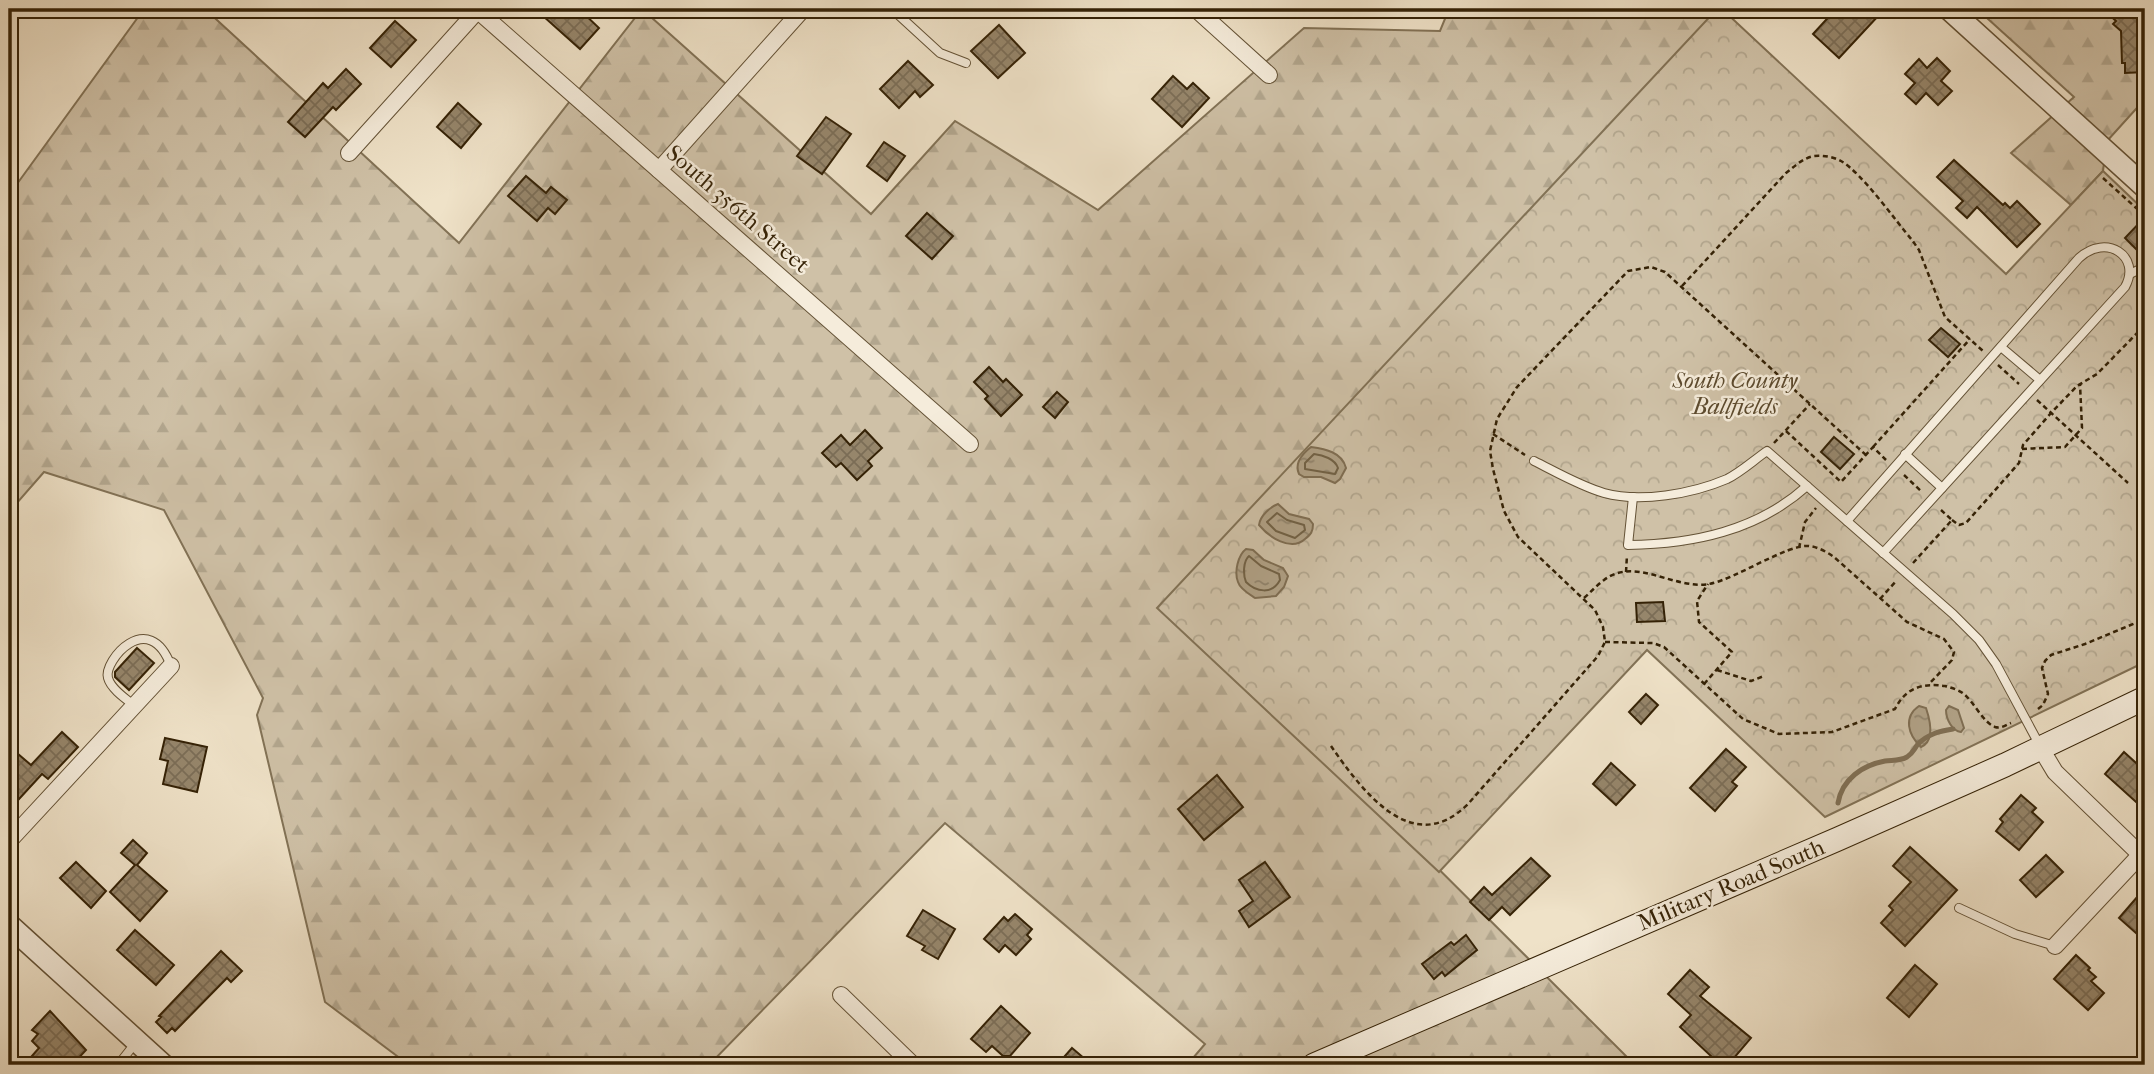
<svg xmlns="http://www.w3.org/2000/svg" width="2154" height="1074" font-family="'IM FELL French Canon',serif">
<defs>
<pattern id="forest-firs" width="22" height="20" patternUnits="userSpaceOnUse" patternTransform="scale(1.75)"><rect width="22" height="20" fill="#cfc1a7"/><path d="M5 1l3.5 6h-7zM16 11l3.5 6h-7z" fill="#b2a68e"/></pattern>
<pattern id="park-crowns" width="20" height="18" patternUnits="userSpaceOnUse" patternTransform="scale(1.75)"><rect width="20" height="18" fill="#cfc1a7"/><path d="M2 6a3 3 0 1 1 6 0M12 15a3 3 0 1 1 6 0" fill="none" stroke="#b2a68e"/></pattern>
<pattern id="water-ripples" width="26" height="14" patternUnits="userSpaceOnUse" patternTransform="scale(1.75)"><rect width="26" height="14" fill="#b0a186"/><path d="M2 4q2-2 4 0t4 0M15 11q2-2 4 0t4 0" fill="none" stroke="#90836c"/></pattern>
<pattern id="building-cross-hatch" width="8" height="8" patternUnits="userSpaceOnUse" patternTransform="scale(1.75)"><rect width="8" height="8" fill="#96866b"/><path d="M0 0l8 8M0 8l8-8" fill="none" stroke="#7b6d56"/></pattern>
</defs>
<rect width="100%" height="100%" fill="#efe2c8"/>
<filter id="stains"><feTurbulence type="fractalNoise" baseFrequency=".00286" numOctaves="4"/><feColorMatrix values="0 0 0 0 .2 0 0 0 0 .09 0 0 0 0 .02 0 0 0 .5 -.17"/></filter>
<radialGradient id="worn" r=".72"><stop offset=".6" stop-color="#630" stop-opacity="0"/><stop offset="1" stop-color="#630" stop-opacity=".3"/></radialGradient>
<g fill="url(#forest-firs)" stroke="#827256" stroke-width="2">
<polygon points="144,9 205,9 459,243 642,9 871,214 955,121 1098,210 1304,28 1440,31 1449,9 1721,9 1190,621 1635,1065 1187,1065 1205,1044 945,823 709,1065 409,1065 325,1002 257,715 263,698 164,510 44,472 9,512 9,195"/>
<polygon points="1977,9 2145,9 2145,99 2107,141 2103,171 2071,205 2011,153 2074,97"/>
</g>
<polygon fill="url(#park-crowns)" stroke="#827256" stroke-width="2" points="1717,9 1722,9 2006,274 2103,171 2145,211 2145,662 1825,817 1647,650 1439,872 1157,608"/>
<g fill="url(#water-ripples)" stroke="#7f6e53" stroke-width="2">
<path d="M1311 447C1325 449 1342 452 1346 468L1340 479 1335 483 1321 477H1304L1299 474C1294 463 1302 454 1311 447Z"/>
<path d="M1278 504 1289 514 1309 519 1313 524C1313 532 1311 534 1305 539 1291 552 1269 537 1259 525 1260 516 1270 507 1278 504Z"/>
<path d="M1246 549 1253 550 1264 560 1283 568 1288 576 1284 587 1276 596 1255 598C1249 594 1240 589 1238 582 1234 572 1238 555 1246 549Z"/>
<path d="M1919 706 1926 708C1930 720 1935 741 1921 747 1908 735 1903 717 1919 706Z"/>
<path d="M1949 706 1958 710 1964 728 1961 732C1952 731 1946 719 1946 710Z"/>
</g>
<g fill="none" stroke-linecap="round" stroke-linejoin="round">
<g stroke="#726246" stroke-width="2">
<path d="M1314 454C1323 455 1335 459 1338 468L1335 474 1305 469V463Z"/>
<polygon points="1277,513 1287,520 1304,525 1305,530 1295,538 1276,531 1267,522"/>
<path d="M1249 556 1261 566 1279 574 1280 580C1272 595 1256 592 1246 582 1243 575 1243 561 1249 556Z"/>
</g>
<path stroke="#7f6e53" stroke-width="5" d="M1838 803C1842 779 1863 765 1885 761 1893 760 1900 761 1907 757 1913 753 1914 749 1918 744 1928 734 1940 731 1953 729"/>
</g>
<g fill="url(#building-cross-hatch)" stroke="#352206" stroke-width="2">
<polygon points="550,9 579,9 599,28 580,49 543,16"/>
<polygon points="1836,9 1872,9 1879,15 1839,58 1813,34"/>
<polygon points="2103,9 2145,9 2145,72 2125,73 2125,63 2122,63 2121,31 2113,24 2116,21"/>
<polygon points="395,21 416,40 391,67 370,48"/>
<polygon points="999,25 1025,53 998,78 971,51"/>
<polygon points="1937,58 1950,71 1941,81 1952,91 1938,105 1926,93 1916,104 1905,94 1915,83 1905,74 1919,59 1927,68"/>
<polygon points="908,61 933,85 920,97 915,91 899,108 880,89"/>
<polygon points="346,69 361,84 336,110 333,107 305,137 288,122 323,83 328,88"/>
<polygon points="1173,76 1187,89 1193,83 1209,98 1182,127 1152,99"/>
<polygon points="458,103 481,124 461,148 437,127"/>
<polygon points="826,117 851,134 822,174 797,156"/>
<polygon points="884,142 905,156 887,181 867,166"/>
<polygon points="1954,160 2003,205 2005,203 2010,208 2017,201 2040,224 2017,247 1977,207 1967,218 1956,208 1963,201 1937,177"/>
<polygon points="526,176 546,193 551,187 567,200 555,214 548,208 537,221 508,196"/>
<polygon points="927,213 953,236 932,259 906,236"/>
<polygon points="2145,217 2145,241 2137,250 2125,238"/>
<polygon points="1941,328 1960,344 1948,357 1929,340"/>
<polygon points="989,367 1003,382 1006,379 1022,395 1001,416 985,399 988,396 974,382"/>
<polygon points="1057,392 1068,402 1055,418 1043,407"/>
<polygon points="865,430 882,448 868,461 872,466 857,480 841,463 836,467 822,453 841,435 850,445"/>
<polygon points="1834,437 1854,454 1840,469 1821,452"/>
<polygon points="1663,602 1665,621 1637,622 1636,603"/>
<polygon points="137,648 154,663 129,690 115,677 115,672"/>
<polygon points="1646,694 1658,705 1641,724 1629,712"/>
<polygon points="62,732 78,747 48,779 42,774 9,810 9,765 18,754 31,765"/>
<polygon points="165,738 207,747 197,792 163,784 168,761 160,759"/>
<polygon points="1726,749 1746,767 1732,782 1737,786 1715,811 1690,788"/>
<polygon points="2124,752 2145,771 2145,810 2105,774"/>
<polygon points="1611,763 1635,785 1616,805 1593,784"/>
<polygon points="1217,775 1243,807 1204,840 1178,809"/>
<polygon points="2021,795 2036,808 2032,812 2043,822 2019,850 1996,831 2003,822 2000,819"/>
<polygon points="133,840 147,853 137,865 167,891 140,921 110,892 135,865 121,853"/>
<polygon points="1910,847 1957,890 1905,946 1881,923 1893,910 1889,906 1911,882 1893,866"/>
<polygon points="2046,855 2063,872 2036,897 2020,880"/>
<polygon points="1531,858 1550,876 1510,915 1502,907 1489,920 1470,902 1484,887 1492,895"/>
<polygon points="76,862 106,891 91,908 60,878"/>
<polygon points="1265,862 1290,897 1249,927 1239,911 1253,901 1239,880"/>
<polygon points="2145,888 2145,941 2119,918"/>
<polygon points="923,910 955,929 938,959 922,950 925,946 907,936"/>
<polygon points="1015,914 1032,929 1027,935 1031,939 1016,955 1005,945 999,952 984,939 1004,917 1008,921"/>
<polygon points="135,930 174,965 156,985 117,950"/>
<polygon points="1466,935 1477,950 1445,976 1442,972 1434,979 1422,964 1451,942 1454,945"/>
<polygon points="221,951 242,971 231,982 227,978 175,1031 172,1028 167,1033 156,1022 161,1017 159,1016"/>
<polygon points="2076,955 2090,968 2088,970 2096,977 2091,981 2104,993 2088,1010 2054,979"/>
<polygon points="1915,965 1937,984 1909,1017 1887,998"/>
<polygon points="1690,970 1709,987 1700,996 1751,1038 1728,1065 1704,1065 1712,1057 1680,1027 1691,1015 1668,994"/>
<polygon points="1001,1006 1030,1033 1010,1056 1003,1056 992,1046 986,1052 971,1039"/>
<polygon points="50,1011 86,1050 72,1065 43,1065 32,1056 39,1048 32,1041 38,1034 32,1030"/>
<polygon points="1072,1048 1092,1065 1057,1065"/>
</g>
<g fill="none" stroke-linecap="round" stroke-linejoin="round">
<g stroke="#645236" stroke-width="10">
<g id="service">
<polyline points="892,9 940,53 966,63"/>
<polyline points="2130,274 2140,269 2145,263"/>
<polyline points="2001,347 2040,380"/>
<polyline points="1905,454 1942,488"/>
<path d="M1534 461C1556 472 1580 486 1604 493 1640 503 1692 494 1727 479 1741 472 1754 460 1767 451L1953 614 1979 640 1996 664 2040 746"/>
<path d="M1633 497 1628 545C1693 544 1757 531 1807 486"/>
<path d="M1847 521 2079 258C2106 233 2142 256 2125 287L1883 553"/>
<path d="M135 706C126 699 111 689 108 678 103 661 149 607 171 666"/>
<polyline points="1959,908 2015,934 2055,946"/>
<polyline points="118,1065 137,1041"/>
</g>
</g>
<g stroke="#645236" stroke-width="18">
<g id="minor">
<polyline points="476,9 970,444"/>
<polyline points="1196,9 1269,75"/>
<polyline points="349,153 478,10"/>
<polyline points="659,170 803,9"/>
<polyline points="2040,747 2055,772 2145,859"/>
<polyline points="9,841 171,666"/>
<polyline points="2055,946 2145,850"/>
<polyline points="841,995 913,1065"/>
</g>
</g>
<g stroke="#645236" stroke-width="24">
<g id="tertiary">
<polyline points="1949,9 2145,187"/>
<polyline points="9,925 163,1065"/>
</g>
</g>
<g stroke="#352206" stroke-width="25">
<polyline id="secondary" points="1314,1065 1838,839 2005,765 2145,698"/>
</g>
<g stroke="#352206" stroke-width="2.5" stroke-dasharray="5 3.5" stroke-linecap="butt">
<polyline points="2103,178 2145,216"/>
<path d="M1682 286 1786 173C1795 166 1803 158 1814 156 1823 155 1834 157 1841 161 1862 173 1895 220 1912 240L1919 250 1945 317 1983 351"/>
<polyline points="1998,365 2019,384"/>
<polyline points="2037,400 2128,483"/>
<polyline points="1786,431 1841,482 1873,447 1886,460"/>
<polyline points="1493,434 1525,455"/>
<polyline points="1774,443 1810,404"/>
<polyline points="1873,447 1970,339"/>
<polyline points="2022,449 2065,447 2082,428 2080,384"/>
<polyline points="1904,475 1922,492"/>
<polyline points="1952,520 1959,525 1966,523 2019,463 2023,445 2051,413 2077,386 2097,374 2145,325"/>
<polyline points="1799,548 1805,522 1816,508"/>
<polyline points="1913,563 1952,520 1941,510"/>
<polyline points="1626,572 1627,555"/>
<path d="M1584 598C1591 592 1597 585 1604 580 1635 556 1674 590 1709 584 1736 579 1787 544 1809 546 1818 547 1827 552 1834 557L1907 622 1944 639 1954 652 1952 660 1930 683"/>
<polyline points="1880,599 1897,580"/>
<path d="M1605 642 1653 643 1664 647 1743 719 1779 734 1832 732 1895 709C1906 687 1923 683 1945 686 1952 688 1960 690 1965 695 1975 704 1983 722 1995 727 2001 729 2006 725 2011 723"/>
<polyline points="1717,670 1751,681 1764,676"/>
<polyline points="1704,684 1732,652 1699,622 1697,601 1708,584"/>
<polyline points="2038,709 2043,705 2048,694 2042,668 2045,661 2051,655 2085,644 2145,619"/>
<path d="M1331 746C1363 792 1413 859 1468 804L1598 656 1605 642 1603 627 1595 610 1518 537 1504 511 1493 469 1490 451 1497 419 1517 387 1628 271 1651 267 1665 272 1866 455"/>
</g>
<use href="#service" stroke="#f5ecdb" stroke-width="8"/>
<use href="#minor" stroke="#f5ecdb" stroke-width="16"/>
<use href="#tertiary" stroke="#f5ecdb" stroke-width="21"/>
<use href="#secondary" stroke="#f5ecdb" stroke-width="23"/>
</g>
<g text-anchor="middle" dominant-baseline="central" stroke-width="5" stroke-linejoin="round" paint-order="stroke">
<g font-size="23" fill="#352206" stroke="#f5ecdb">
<text transform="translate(738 209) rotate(41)">South 356th Street</text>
<text transform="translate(1731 885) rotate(-23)">Military Road South</text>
</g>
<g font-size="23" font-style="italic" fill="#5c4a2e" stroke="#f5ecdb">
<text x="1735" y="380">South County<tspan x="1735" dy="26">Ballfields</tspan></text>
</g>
</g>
<rect width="2154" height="1074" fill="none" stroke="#efe2c8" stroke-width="35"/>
<rect x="10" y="10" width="2133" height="1053" fill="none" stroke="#352206" stroke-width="3.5"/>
<rect x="18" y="18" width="2119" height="1039" fill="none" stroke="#352206" stroke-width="2"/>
<rect width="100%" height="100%" filter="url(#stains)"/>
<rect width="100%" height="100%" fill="url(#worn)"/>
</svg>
